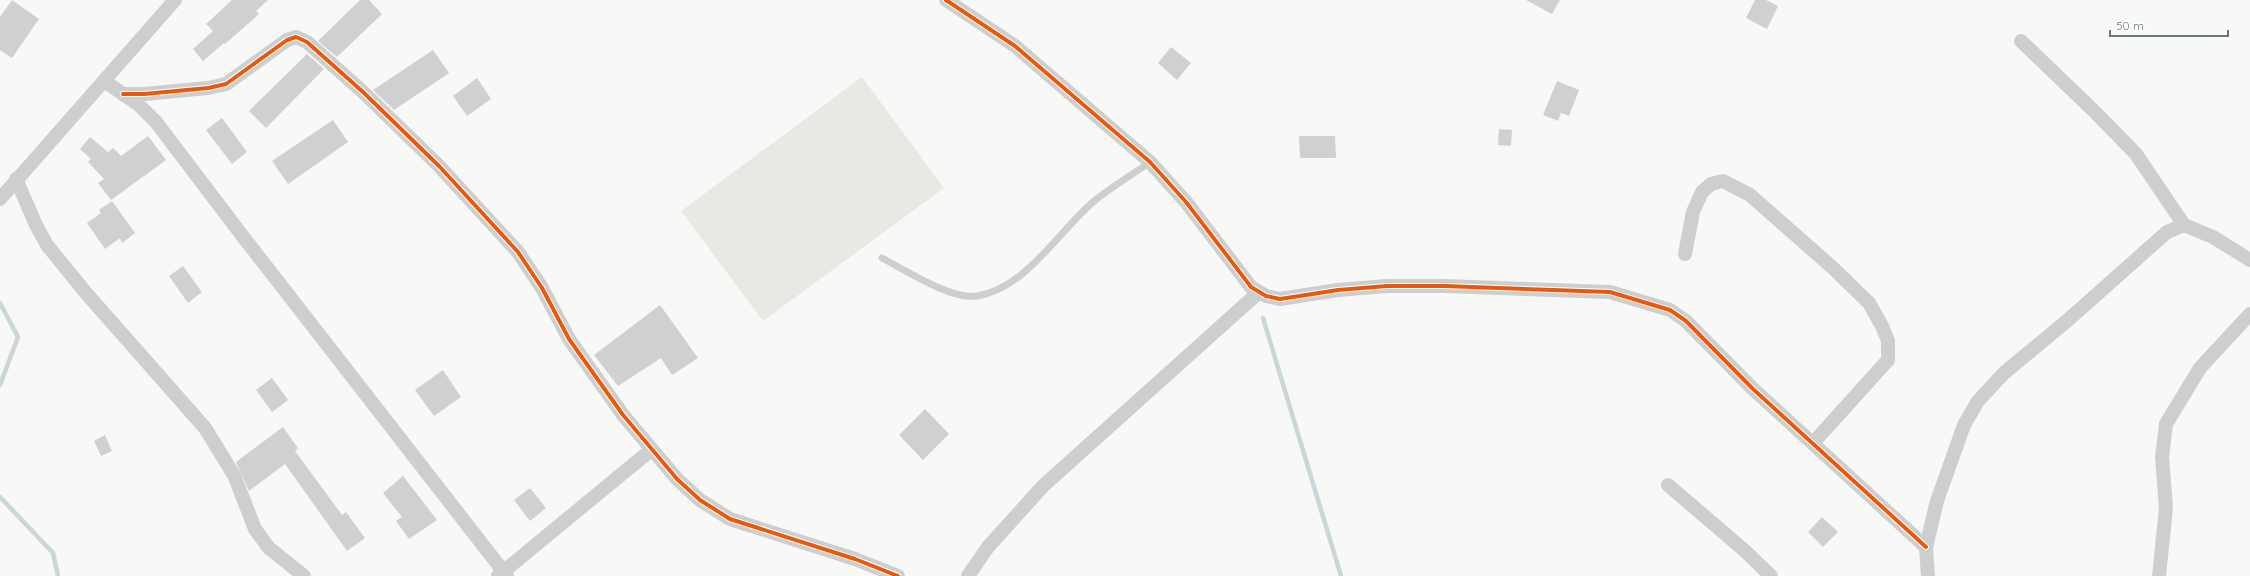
<svg xmlns="http://www.w3.org/2000/svg" width="2250" height="576" font-family="Quicksand,sans-serif">
<rect width="100%" height="100%" fill="#f8f8f7"/>
<polygon fill="#e7eae4" points="862,77 944,188 763,321 681,211"/>
<g fill="none" stroke-linecap="round" stroke-linejoin="round">
<g stroke="#cad6d7" stroke-width="4.5">
<polyline points="0,303 18,337 0,385"/>
<polyline points="1263,318 1341,576"/>
<polyline points="0,497 53,553 58,576"/>
</g>
</g>
<g fill="#cfd1d1">
<polygon points="12,0 39,19 12,58 0,50 0,17"/>
<polygon points="232,0 268,0 256,11 259,14 225,44 224,43 203,61 193,49 213,31 206,24"/>
<polygon points="360,0 369,0 382,14 337,57 318,41"/>
<polygon points="1526,0 1560,0 1552,14"/>
<polygon points="1755,0 1766,0 1778,6 1767,29 1746,18"/>
<polygon points="1171,47 1191,63 1177,80 1158,63"/>
<polygon points="433,50 449,73 394,110 373,90"/>
<polygon points="307,54 324,69 266,128 249,111"/>
<polygon points="477,78 491,99 467,116 453,96"/>
<polygon points="1557,81 1579,90 1569,116 1561,113 1558,121 1543,115"/>
<polygon points="222,118 247,152 232,164 206,130"/>
<polygon points="333,120 348,142 288,184 272,161"/>
<polygon points="1499,129 1512,130 1511,146 1498,145"/>
<polygon points="148,136 166,160 111,200 98,183 104,179 88,162 91,159 80,149 90,137 108,152 113,148 121,156"/>
<polygon points="1299,136 1335,136 1336,158 1300,158"/>
<polygon points="112,201 135,233 122,243 120,238 105,249 87,223 101,213 99,210"/>
<polygon points="183,266 202,292 188,303 169,276"/>
<polygon points="660,305 698,358 672,375 661,358 618,386 594,355"/>
<polygon points="443,370 461,397 434,416 415,390"/>
<polygon points="272,378 288,400 272,412 256,390"/>
<polygon points="925,409 949,434 923,460 899,435"/>
<polygon points="283,427 298,448 295,451 342,515 346,512 365,538 347,551 285,464 249,491 236,462"/>
<polygon points="105,435 112,451 101,456 94,441"/>
<polygon points="403,476 437,520 409,539 396,521 402,517 383,493"/>
<polygon points="530,488 546,508 530,521 514,500"/>
<polygon points="1822,517 1838,532 1823,547 1808,532"/>
</g>
<g fill="none" stroke-linecap="round" stroke-linejoin="round">
<path stroke="#cdcece" stroke-width="7" d="M882 258C905 270 951 300 977 296 1025 289 1058 232 1093 202 1111 187 1132 175 1150 162"/>
<g stroke="#cdcece" stroke-width="14">
<polyline points="946,0 1015,46 1150,162 1186,202 1251,287 1266,296 1280,299 1338,290 1387,286 1444,286 1610,292 1670,310 1686,321 1752,388 1926,547"/>
<polyline points="2021,41 2096,113 2136,154 2184,225"/>
<polyline points="104,81 139,105 156,122 241,234 507,576"/>
<polyline points="123,94 144,94 208,88 226,84 287,40 296,37 307,42 363,92 439,166 518,252 542,288 569,339 623,415 677,479 700,500 730,519 855,559 898,576"/>
<polyline points="16,179 36,225 47,245 86,293 205,428 234,475 255,529 269,548 304,576"/>
<polyline points="0,199 175,0"/>
<polyline points="1685,254 1693,212 1702,192 1711,184 1723,181 1750,195 1833,268 1869,303 1882,326 1888,341 1888,360 1813,443"/>
<polyline points="1668,485 1744,550 1771,576"/>
<polyline points="498,576 651,450"/>
<polyline points="968,576 988,547 1043,486 1258,293"/>
<polyline points="1928,576 1926,547 1937,501 1964,425 1978,401 2004,373 2068,320 2167,232 2184,225 2213,237 2250,260"/>
<polyline points="2159,576 2166,508 2162,457 2166,424 2200,368 2250,314"/>
</g>
<g stroke="#fff" stroke-width="6">
<g id="cycleway">
<polyline points="946,0 1015,46 1150,162 1186,202 1251,287 1266,296 1280,299 1338,290 1387,286 1444,286 1610,292 1670,310 1686,321 1752,388 1926,547"/>
<polyline points="123,94 144,94 208,88 226,84 287,40 296,37 307,42 363,92 439,166 518,252 542,288 569,339 623,415 677,479 700,500 730,519 855,559 898,576"/>
</g>
</g>
<use href="#cycleway" stroke="#e8590c" stroke-width="4"/>
</g>
<path d="M2110 30v6h118v-6" fill="none" stroke="#647881" stroke-width="2"/>
<text x="2116" y="30" font-size="12" fill="#647881" stroke="#ffffff" stroke-width="3" paint-order="stroke">50 m</text>
</svg>
